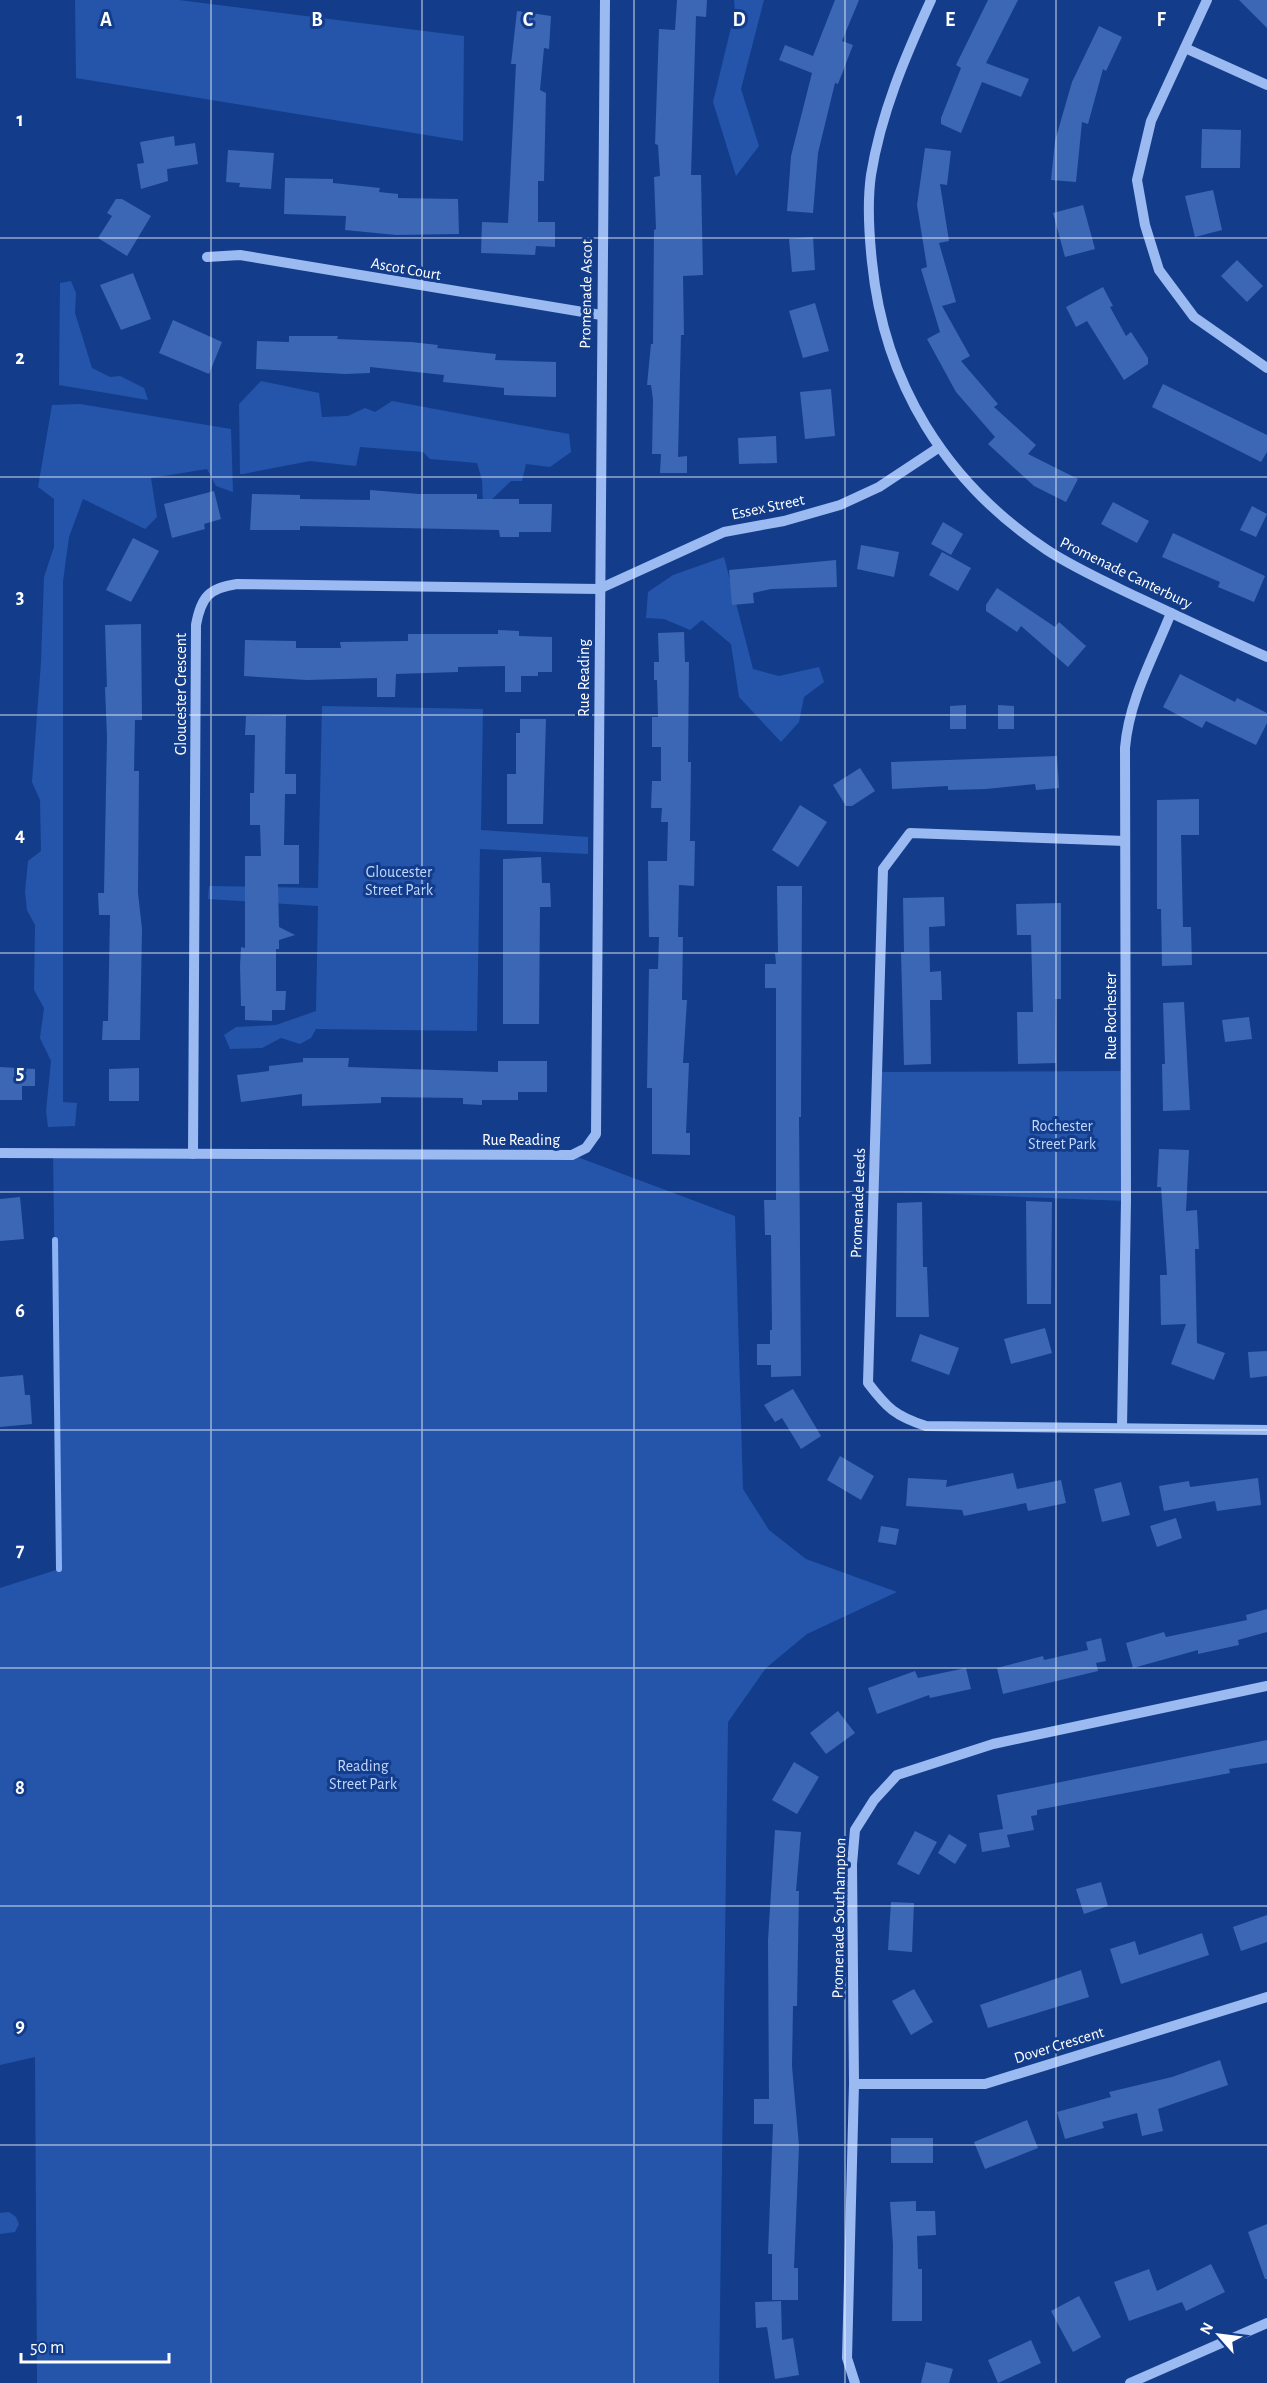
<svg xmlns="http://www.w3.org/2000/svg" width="1267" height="2383" font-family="'Alegreya Sans',sans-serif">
<rect width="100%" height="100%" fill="#133d8b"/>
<g fill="#2455aa">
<polygon points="75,0 179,0 464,36 463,141 76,78"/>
<polygon points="734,0 764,0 741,89 759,146 736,176 713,102 735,11"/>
<polygon points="71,281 76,293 75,313 92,368 110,377 120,376 144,388 148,400 59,385 60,283"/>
<polygon points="261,381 319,393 322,417 348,416 365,408 375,412 392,401 569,434 571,452 550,467 526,464 522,481 511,481 489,502 483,504 482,480 477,463 430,459 423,452 360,447 356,466 310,461 243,474 240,474 239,404"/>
<polygon points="80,404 231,429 233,492 216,486 207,469 151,478 157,517 145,529 83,499 69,537 63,581 63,1102 77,1103 75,1126 48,1127 46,1111 51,1061 40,1038 44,1008 34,990 35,925 27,910 25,892 28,861 41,851 40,800 32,782 41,662 44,577 54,547 54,499 38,487 52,405"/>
<polygon points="724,557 753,669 779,676 819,667 824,682 804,697 799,722 781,742 739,697 731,644 702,620 690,630 664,619 646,618 648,592 673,575"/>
<polygon points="322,706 483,709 481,830 588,837 588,854 480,849 477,1031 316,1029 311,1038 300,1044 281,1038 262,1048 230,1049 224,1035 236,1027 276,1025 316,1011 318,906 208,899 209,886 318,888"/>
<polygon points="1126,1071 1126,1201 873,1191 877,1072"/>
<polygon points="53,1154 572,1155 735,1216 743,1489 769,1530 806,1559 897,1592 807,1634 766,1668 728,1722 719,2383 37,2383 35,2057 0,2065 0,1588 59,1569"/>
<polygon points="9,2212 16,2217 19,2224 15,2232 0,2234 0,2213"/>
</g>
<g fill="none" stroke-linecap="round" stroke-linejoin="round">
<polyline stroke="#8cb3f4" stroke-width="6" points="55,1240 59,1569"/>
</g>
<g fill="#3b67b5">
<polygon points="677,0 707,0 706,17 696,16 691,175 701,175 703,275 683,276 684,335 681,335 678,457 687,456 687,473 660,473 661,454 652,454 653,400 651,385 647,385 651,344 653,344 654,230 656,229 654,177 660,176 658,145 655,144 659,29 675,30"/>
<polygon points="835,0 859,0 842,41 853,45 838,84 835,83 818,153 813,213 787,211 791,156 812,73 779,60 785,45 813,56"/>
<polygon points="988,0 1018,0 986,63 1029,79 1021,97 982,82 961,133 941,124 941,118 961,68 956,65"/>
<polygon points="1239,0 1267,0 1267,28"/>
<polygon points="517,11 551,16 549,49 544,48 540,90 546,93 544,181 538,181 538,222 555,222 555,247 536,246 535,255 481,253 482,222 508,223 516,64 511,64"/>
<polygon points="1099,26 1122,37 1106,71 1103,69 1088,124 1082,122 1076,182 1051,180 1055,141 1072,82"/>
<polygon points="1202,129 1241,130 1240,168 1201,168"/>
<polygon points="174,136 175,146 195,143 198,164 167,169 168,181 141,189 137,164 144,163 140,142"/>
<polygon points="925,148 951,151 947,185 940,184 949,241 939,243 956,302 942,306 970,356 961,361 998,404 994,407 1036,445 1028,454 1078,479 1066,502 1034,486 988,444 995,437 956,392 927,339 940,332 921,269 927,267 917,205"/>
<polygon points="228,150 274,153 271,189 239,187 240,183 226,182"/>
<polygon points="285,178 333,179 333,183 380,188 379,192 398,194 398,198 458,199 459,234 396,235 345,230 346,216 284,214"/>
<polygon points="1213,190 1222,230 1195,237 1185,196"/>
<polygon points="116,199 122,199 151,216 127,256 98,238 112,216 107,213"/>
<polygon points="1083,205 1095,249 1065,257 1053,213"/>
<polygon points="813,237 815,270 792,272 789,239"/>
<polygon points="1237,260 1263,286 1247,302 1221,276"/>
<polygon points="133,273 151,319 121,330 100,285"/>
<polygon points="1103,287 1113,306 1110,307 1126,336 1131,332 1148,358 1148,364 1124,380 1087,321 1076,327 1066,307"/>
<polygon points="815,303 829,351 803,358 789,311"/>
<polygon points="173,320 222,342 209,374 159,353"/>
<polygon points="289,336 338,336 337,339 411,342 438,345 437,348 496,354 495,360 556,362 556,397 504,395 504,388 443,382 444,375 370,367 370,373 345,374 256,369 257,341 289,342"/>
<polygon points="1163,384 1267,435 1267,452 1261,462 1152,407"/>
<polygon points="831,389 835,436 805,439 800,392"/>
<polygon points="776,436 777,463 739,464 738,438"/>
<polygon points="370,490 419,494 477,494 477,499 519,499 519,504 552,504 551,532 519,532 519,537 500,537 499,530 300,526 300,530 250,530 252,494 300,495 300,499 370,500"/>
<polygon points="214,491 221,519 204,524 205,529 172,538 164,504"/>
<polygon points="1113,502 1149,521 1137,543 1101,524"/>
<polygon points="1252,506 1267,514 1256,537 1240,530"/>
<polygon points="943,522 963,534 951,555 931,544"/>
<polygon points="1173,533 1265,576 1254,602 1218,587 1220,582 1162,557"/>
<polygon points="133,538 159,551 131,602 106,590"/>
<polygon points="861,545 899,552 894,577 857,569"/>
<polygon points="942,552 971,568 958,591 929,575"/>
<polygon points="836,560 837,587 771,589 753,593 754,603 732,605 729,570"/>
<polygon points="997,588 1055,627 1059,622 1086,646 1068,667 1021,626 1017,632 986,611 986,605"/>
<polygon points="141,624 142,720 135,720 134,771 139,771 138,893 142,929 140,1040 102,1040 103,1021 108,1021 110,915 99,915 98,893 104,893 107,737 105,687 107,687 105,625"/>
<polygon points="498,630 519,631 519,636 552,637 552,672 538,672 538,676 521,676 521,692 505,692 505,666 458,667 458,672 396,674 395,697 377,697 377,678 307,680 244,676 245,640 296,641 296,648 341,648 340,642 408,641 408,634 498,634"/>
<polygon points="684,632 685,662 689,662 688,762 691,762 690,841 695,841 694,886 679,885 678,937 683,937 682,1000 687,1000 683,1063 689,1063 686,1133 690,1133 690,1155 652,1154 652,1088 647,1088 649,969 658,969 659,937 649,937 648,861 667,861 668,822 661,822 662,808 651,808 652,781 661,781 661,747 652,747 652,717 658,717 657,680 654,680 654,662 659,662 658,633"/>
<polygon points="1180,674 1235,702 1237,698 1267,713 1267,723 1256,745 1206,721 1202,728 1163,707"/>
<polygon points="966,705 966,729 950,729 950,706"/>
<polygon points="998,705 1014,706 1014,729 998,729"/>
<polygon points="286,715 285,774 296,774 296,794 285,794 284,845 299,845 299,884 278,884 279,927 295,935 279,940 279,949 276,949 276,991 286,991 285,1010 272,1010 272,1021 245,1020 245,1006 241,1006 240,966 241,947 245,948 245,856 261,856 260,825 250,825 250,793 254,793 255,735 245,735 246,716"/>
<polygon points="520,719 546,719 543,824 507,824 507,774 516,774 516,733 520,733"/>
<polygon points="1057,756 1059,788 1036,790 1035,784 986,789 948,790 948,786 892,789 891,762"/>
<polygon points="860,768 875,791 852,806 846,806 833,785"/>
<polygon points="1199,799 1199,835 1181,835 1183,927 1191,927 1192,965 1162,966 1161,909 1157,909 1157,800"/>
<polygon points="800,805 827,822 798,867 772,850"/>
<polygon points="541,857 542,883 550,883 551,907 540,907 539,1024 503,1024 503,859"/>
<polygon points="777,886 802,886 801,1117 799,1117 801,1376 771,1377 771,1365 757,1365 757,1344 770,1344 770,1330 772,1330 771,1235 765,1235 764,1200 776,1200 776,988 765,988 765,964 776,964 775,953 778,953"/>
<polygon points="944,897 945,926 929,927 930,972 941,971 942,1000 930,1000 931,1064 904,1065 901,952 904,952 903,898"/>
<polygon points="1061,903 1061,999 1055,999 1056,1063 1018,1064 1017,1012 1033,1012 1031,935 1017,935 1016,904"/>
<polygon points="1184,1002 1190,1110 1163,1111 1162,1064 1165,1064 1163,1003"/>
<polygon points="1249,1017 1252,1039 1225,1042 1222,1020"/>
<polygon points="303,1058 349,1058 348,1067 498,1072 498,1061 547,1061 547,1092 518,1092 518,1100 482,1100 482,1105 463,1104 463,1098 381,1097 381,1103 302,1106 302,1094 241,1102 237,1075 269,1071 269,1066 303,1062"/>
<polygon points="0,1067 35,1069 35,1086 22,1086 22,1100 0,1100"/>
<polygon points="139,1068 139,1101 109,1101 109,1069"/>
<polygon points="1159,1149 1189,1150 1186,1211 1197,1210 1199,1249 1195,1249 1197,1343 1225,1353 1214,1380 1171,1364 1186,1324 1161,1325 1160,1275 1167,1275 1161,1187 1157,1187"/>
<polygon points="20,1197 24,1239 0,1241 0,1199"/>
<polygon points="1026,1201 1052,1202 1051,1304 1027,1304"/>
<polygon points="922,1202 923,1267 927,1267 929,1317 896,1317 897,1203"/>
<polygon points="1045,1328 1052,1353 1011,1364 1004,1339"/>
<polygon points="920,1334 959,1348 949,1375 911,1361"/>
<polygon points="1267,1351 1267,1376 1250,1378 1248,1352"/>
<polygon points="23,1375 25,1395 30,1395 32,1424 0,1427 0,1377"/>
<polygon points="793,1389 821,1436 801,1449 782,1418 775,1422 764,1405"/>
<polygon points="840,1456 874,1476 861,1500 827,1480"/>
<polygon points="1013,1473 1017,1489 1061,1480 1066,1503 1028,1511 1026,1503 964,1516 962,1510 906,1506 908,1478 947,1480 946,1487"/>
<polygon points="1258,1478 1261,1505 1217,1511 1215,1501 1164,1511 1159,1486 1189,1481 1190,1487"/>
<polygon points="1121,1482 1130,1515 1102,1522 1094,1489"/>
<polygon points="1176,1518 1182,1538 1157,1547 1150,1526"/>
<polygon points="881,1526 899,1529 896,1545 878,1542"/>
<polygon points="1267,1609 1267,1632 1238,1640 1239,1645 1198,1654 1198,1650 1133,1668 1126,1643 1164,1632 1166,1637 1247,1620 1246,1615"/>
<polygon points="1101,1638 1106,1661 1096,1663 1098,1671 1003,1694 997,1668 1043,1656 1044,1660 1088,1650 1086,1642"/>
<polygon points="966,1668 971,1689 930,1698 929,1695 877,1714 868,1688 915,1671 918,1678"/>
<polygon points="838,1711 855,1733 826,1754 810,1733"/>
<polygon points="1267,1740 1267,1763 1229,1769 1230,1773 1037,1810 1037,1815 1031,1816 1034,1830 1007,1835 1010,1847 982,1852 979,1833 1003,1829 997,1795"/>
<polygon points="794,1762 819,1777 797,1814 772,1800"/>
<polygon points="775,1830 801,1832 796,1891 799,1891 797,2006 793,2006 792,2066 799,2146 794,2268 798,2268 798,2300 772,2300 772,2254 768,2254 773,2124 754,2124 754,2099 769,2099 768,1940"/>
<polygon points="915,1831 937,1842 919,1875 897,1864"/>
<polygon points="949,1834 967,1845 955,1864 938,1853"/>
<polygon points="1101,1882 1108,1906 1084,1914 1076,1889"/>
<polygon points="891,1902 914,1903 912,1952 888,1950"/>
<polygon points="1267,1915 1267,1942 1241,1951 1233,1927"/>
<polygon points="1202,1933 1209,1955 1121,1984 1110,1949 1135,1941 1139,1955"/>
<polygon points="1081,1970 1089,1997 988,2028 980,2005"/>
<polygon points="914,1989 933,2022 911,2035 892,2001"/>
<polygon points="1220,2060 1228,2085 1158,2109 1163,2131 1142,2136 1137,2113 1102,2122 1104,2128 1065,2139 1057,2112 1111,2097 1109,2092 1172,2077"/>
<polygon points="1027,2120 1038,2148 985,2169 974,2142"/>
<rect x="891" y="2138" width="42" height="25"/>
<polygon points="916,2201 916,2211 935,2211 936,2235 917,2236 918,2269 922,2269 922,2321 892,2321 893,2245 890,2202"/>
<polygon points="1267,2224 1267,2279 1265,2279 1248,2232"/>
<polygon points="1211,2264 1225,2292 1186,2311 1182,2302 1129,2321 1114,2282 1149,2269 1157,2291"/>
<polygon points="1079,2296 1101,2337 1073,2352 1051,2311"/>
<polygon points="781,2301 782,2340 793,2338 799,2375 775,2379 767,2327 756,2328 755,2302"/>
<polygon points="1031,2340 1041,2363 998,2383 988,2360"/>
<polygon points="926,2362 953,2369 949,2383 921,2383"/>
</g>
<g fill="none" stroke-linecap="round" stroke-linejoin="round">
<g stroke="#9abaf1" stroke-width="10">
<path d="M931 0C905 57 881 113 871 175 867 203 869 234 872 262 884 383 945 482 1047 550 1076 569 1108 583 1139 598 1182 618 1224 638 1267 657"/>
<polyline points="1207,0 1151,121 1137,180 1145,225 1159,270 1194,317 1267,368"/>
<polyline points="1185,48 1267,85"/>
<polyline points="207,257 240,255 601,315"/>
<path d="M1125 841 910 833 883 869 868 1383C887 1408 895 1416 926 1426L1267 1430"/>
<polyline points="0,1153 572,1155 586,1148 596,1134 605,0"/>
<path d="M193 1154 196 625C201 597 209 588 237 584L599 589 724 532 784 521 840 505 879 487 938 448"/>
<path d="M1122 1428 1126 1201 1125 748C1129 700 1153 658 1171 613"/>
<polyline points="854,2084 985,2084 1267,1997"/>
<polyline points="855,2383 847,2358 854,2084 852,1864 855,1830 874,1800 897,1775 993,1744 1267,1686"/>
<polyline points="1130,2383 1267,2323"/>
</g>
</g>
<path fill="none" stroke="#fff" stroke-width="1.5" stroke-opacity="0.55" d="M211 0V2383M422 0V2383M634 0V2383M845 0V2383M1056 0V2383M0 238H1267M0 477H1267M0 715H1267M0 953H1267M0 1192H1267M0 1430H1267M0 1668H1267M0 1906H1267M0 2145H1267"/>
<g text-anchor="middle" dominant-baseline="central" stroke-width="6" stroke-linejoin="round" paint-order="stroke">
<g font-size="16" fill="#fff" stroke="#133d8b">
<text transform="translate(406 269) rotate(10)">Ascot Court</text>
<text transform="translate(586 294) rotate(-89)">Promenade Ascot</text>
<text transform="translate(768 507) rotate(-12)">Essex Street</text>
<text transform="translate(1126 573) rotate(26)">Promenade Canterbury</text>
<text transform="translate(584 678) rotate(-90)">Rue Reading</text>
<text transform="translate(181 694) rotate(-90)">Gloucester Crescent</text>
<text transform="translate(1111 1016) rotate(-90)">Rue Rochester</text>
<text x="521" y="1140">Rue Reading</text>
<text transform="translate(858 1203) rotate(-88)">Promenade Leeds</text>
<text transform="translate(839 1918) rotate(-89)">Promenade Southampton</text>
<text transform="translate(1059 2045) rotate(-17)">Dover Crescent</text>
</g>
<g font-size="16" fill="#c1d6fc" stroke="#133d8b">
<text x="399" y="872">Gloucester<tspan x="399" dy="18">Street Park</tspan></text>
<text x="1062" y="1126">Rochester<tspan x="1062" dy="18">Street Park</tspan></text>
<text x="363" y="1766">Reading<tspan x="363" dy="18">Street Park</tspan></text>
</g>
</g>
<g font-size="20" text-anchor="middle" font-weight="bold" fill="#fff" stroke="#133d8b" stroke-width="6" stroke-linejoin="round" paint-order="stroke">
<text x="106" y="26">A</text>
<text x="317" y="26">B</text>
<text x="528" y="26">C</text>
<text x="739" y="26">D</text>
<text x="950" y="26">E</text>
<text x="1161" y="26">F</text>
<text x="20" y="126">1</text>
<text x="20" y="364">2</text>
<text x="20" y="603">3</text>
<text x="20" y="841">4</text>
<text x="20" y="1079">5</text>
<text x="20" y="1317">6</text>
<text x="20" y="1556">7</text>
<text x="20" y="1794">8</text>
<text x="20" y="2032">9</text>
</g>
<g transform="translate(1219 2335) rotate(298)" stroke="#133d8b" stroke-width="4.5" paint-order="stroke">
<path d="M0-4.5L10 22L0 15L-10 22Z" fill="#ffffff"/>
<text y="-9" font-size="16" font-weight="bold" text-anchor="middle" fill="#ffffff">N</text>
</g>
<path d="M21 2353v9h148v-9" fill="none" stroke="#ffffff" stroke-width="3"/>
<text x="30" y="2353" font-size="18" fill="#ffffff" stroke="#133d8b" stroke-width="4.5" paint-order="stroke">50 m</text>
</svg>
